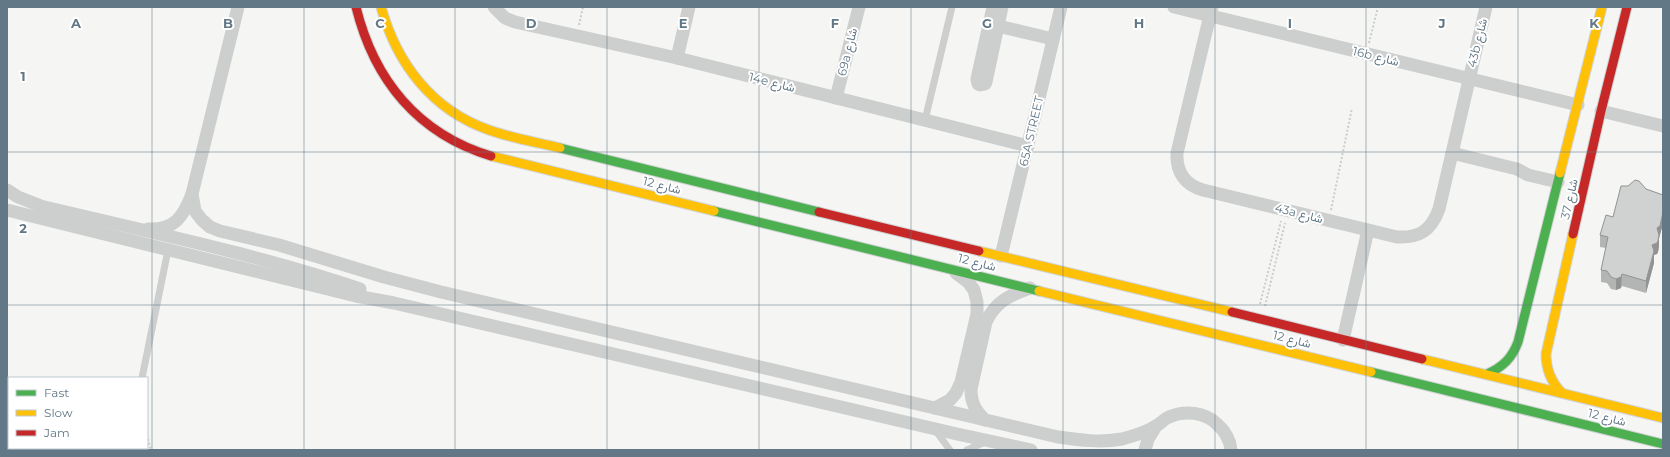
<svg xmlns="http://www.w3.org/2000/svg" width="1670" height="457" font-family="Montserrat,Vazirmatn,sans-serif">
<rect width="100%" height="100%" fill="#f5f5f3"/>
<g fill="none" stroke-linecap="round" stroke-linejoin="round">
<g stroke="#d0d2d3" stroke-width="11">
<g id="fast">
<polyline points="560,148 819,212"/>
<polyline points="714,211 1039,291"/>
<polyline points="1371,372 1663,444"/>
<path d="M1487 374C1503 367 1512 358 1518 342L1560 173"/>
</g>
</g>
<g stroke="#d0d2d3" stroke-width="11">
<g id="slow">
<path d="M381 7C397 64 432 110 489 130 511 138 536 142 560 148"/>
<polyline points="491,156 714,211"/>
<polyline points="1560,173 1602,7"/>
<polyline points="979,251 1232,312"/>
<polyline points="1039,291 1371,372"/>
<polyline points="1422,359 1663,418"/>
<path d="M1562 393C1551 382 1546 370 1546 354L1573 234"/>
</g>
</g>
<g stroke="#d0d2d3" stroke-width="11">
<g id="jam">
<path d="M356 7C374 80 418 134 491 156"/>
<polyline points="819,212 979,251"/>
<polyline points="1573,234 1601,111 1627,7"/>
<polyline points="1232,312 1422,359"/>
</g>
</g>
<g stroke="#cacccd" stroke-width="2" stroke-dasharray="2 2" stroke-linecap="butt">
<polyline points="579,25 583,7"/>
<polyline points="1369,43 1378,7"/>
<polyline points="1331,210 1352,108"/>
<polyline points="1260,304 1281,221"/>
<polyline points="1265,306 1285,223"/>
<polyline points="147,435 151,450"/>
</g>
<g stroke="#cdcece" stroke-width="7">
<polyline points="925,120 952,7"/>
<polyline points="142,378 168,250"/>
<polyline points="935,430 950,450"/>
<polyline points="126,450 127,448"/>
<polyline points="967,450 985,442"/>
</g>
<g stroke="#cdcece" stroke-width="13">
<polyline points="494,7 505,18 515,22 677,58 1028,146"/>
<polyline points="993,7 977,79 978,84 980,85 985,84 986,82 1002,7"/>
<polyline points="1174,7 1578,105"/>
<path d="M1212 7 1177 153C1176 172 1185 185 1203 190L1397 237C1419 238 1431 231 1439 209L1486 7"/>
<polyline points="998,26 1053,39"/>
<polyline points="677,58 689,7"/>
<polyline points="836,98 859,7"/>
<polyline points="1601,111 1663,126"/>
<polyline points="1452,153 1517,169 1528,175 1558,182"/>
<path d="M7 190 18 197 41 206C148 232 257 254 360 289"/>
<path d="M192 194 195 211 202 220 210 227 220 231 279 245 384 277 441 292 1058 437C1079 440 1101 443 1122 439 1134 436 1146 432 1156 426 1161 423 1164 419 1169 417 1184 410 1205 412 1217 424 1225 431 1230 440 1231 450"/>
<polyline points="7,210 356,296 394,303 957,434 1031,450"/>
<path d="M148 229C175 230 183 217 192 194L238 7"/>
<polyline points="1001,256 1061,7"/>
<polyline points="1343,340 1368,230"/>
<polyline points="935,408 950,400 956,393 961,382 977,314 977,302 974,290 968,282 956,273"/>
<path d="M985 420C975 410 971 403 971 389L986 322C995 302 1010 295 1030 288"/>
<polyline points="1145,450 1148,439 1156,426"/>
</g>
<use href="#fast" stroke="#4caf50" stroke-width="9"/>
<use href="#slow" stroke="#ffc107" stroke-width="9"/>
<use href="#jam" stroke="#c62828" stroke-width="9"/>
</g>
<polygon fill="#b3b5b4" points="1646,189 1663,195 1663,224 1659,238 1659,246 1658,252 1657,254 1654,255 1654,263 1646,293 1622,286 1621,288 1616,290 1611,289 1607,283 1601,282 1601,270 1606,248 1600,247 1600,235 1613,217"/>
<g fill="#929392">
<polygon points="1663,212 1663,224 1659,238 1659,246 1658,252 1657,254 1654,255 1654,263 1646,293 1646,281 1652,245"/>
<polygon points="1622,274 1621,288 1616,290 1616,279"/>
</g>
<polygon fill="#d0d2d1" stroke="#929392" points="1635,180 1639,181 1646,189 1663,195 1663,212 1660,226 1657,228 1659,235 1658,241 1657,243 1652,245 1654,251 1646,281 1622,274 1621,277 1616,279 1611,277 1607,271 1601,270 1608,237 1600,235 1606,215 1613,217 1621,186 1628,186"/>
<path fill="none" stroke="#627886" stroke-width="1" stroke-opacity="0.55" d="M152 7V450M304 7V450M455 7V450M607 7V450M759 7V450M911 7V450M1063 7V450M1215 7V450M1366 7V450M1518 7V450M7 152H1663M7 305H1663"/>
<g text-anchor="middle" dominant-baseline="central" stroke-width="4" stroke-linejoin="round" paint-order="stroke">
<g font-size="12" fill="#627886" stroke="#fff">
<text transform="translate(1477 43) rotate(-76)">43b شارع</text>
<text transform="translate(847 52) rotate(-76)">69a شارع</text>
<text transform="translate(1376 56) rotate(14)">16b شارع</text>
<text transform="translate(772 82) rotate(14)">14e شارع</text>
<text transform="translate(1031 131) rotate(-77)">65A STREET</text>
<text transform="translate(662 185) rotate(14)">شارع 12</text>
<text transform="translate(1569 199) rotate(-77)">شارع 37</text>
<text transform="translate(1299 213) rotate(14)">43a شارع</text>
<text transform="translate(977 262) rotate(14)">شارع 12</text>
<text transform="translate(1292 339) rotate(14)">شارع 12</text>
<text transform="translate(1607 417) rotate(14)">شارع 12</text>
</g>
</g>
<g font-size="13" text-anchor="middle" font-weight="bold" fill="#627886" stroke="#fff" stroke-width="4" stroke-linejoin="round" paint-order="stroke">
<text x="76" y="28">A</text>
<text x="228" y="28">B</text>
<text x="380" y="28">C</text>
<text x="531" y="28">D</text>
<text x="683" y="28">E</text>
<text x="835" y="28">F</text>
<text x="987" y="28">G</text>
<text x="1139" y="28">H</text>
<text x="1290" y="28">I</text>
<text x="1442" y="28">J</text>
<text x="1594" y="28">K</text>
<text x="23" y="81">1</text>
<text x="23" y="233">2</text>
</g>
<rect width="1670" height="457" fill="none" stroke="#627886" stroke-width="16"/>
<rect x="8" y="377" width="140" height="72" fill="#ffffff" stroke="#c0c9cf"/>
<rect x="16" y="390" width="20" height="6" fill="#4caf50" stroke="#c0c9cf"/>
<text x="44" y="397" font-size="12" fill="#627886">Fast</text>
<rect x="16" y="410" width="20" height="6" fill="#ffc107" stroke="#c0c9cf"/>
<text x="44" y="417" font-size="12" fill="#627886">Slow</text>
<rect x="16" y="430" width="20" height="6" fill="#c62828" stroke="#c0c9cf"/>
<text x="44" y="437" font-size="12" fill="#627886">Jam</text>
</svg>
